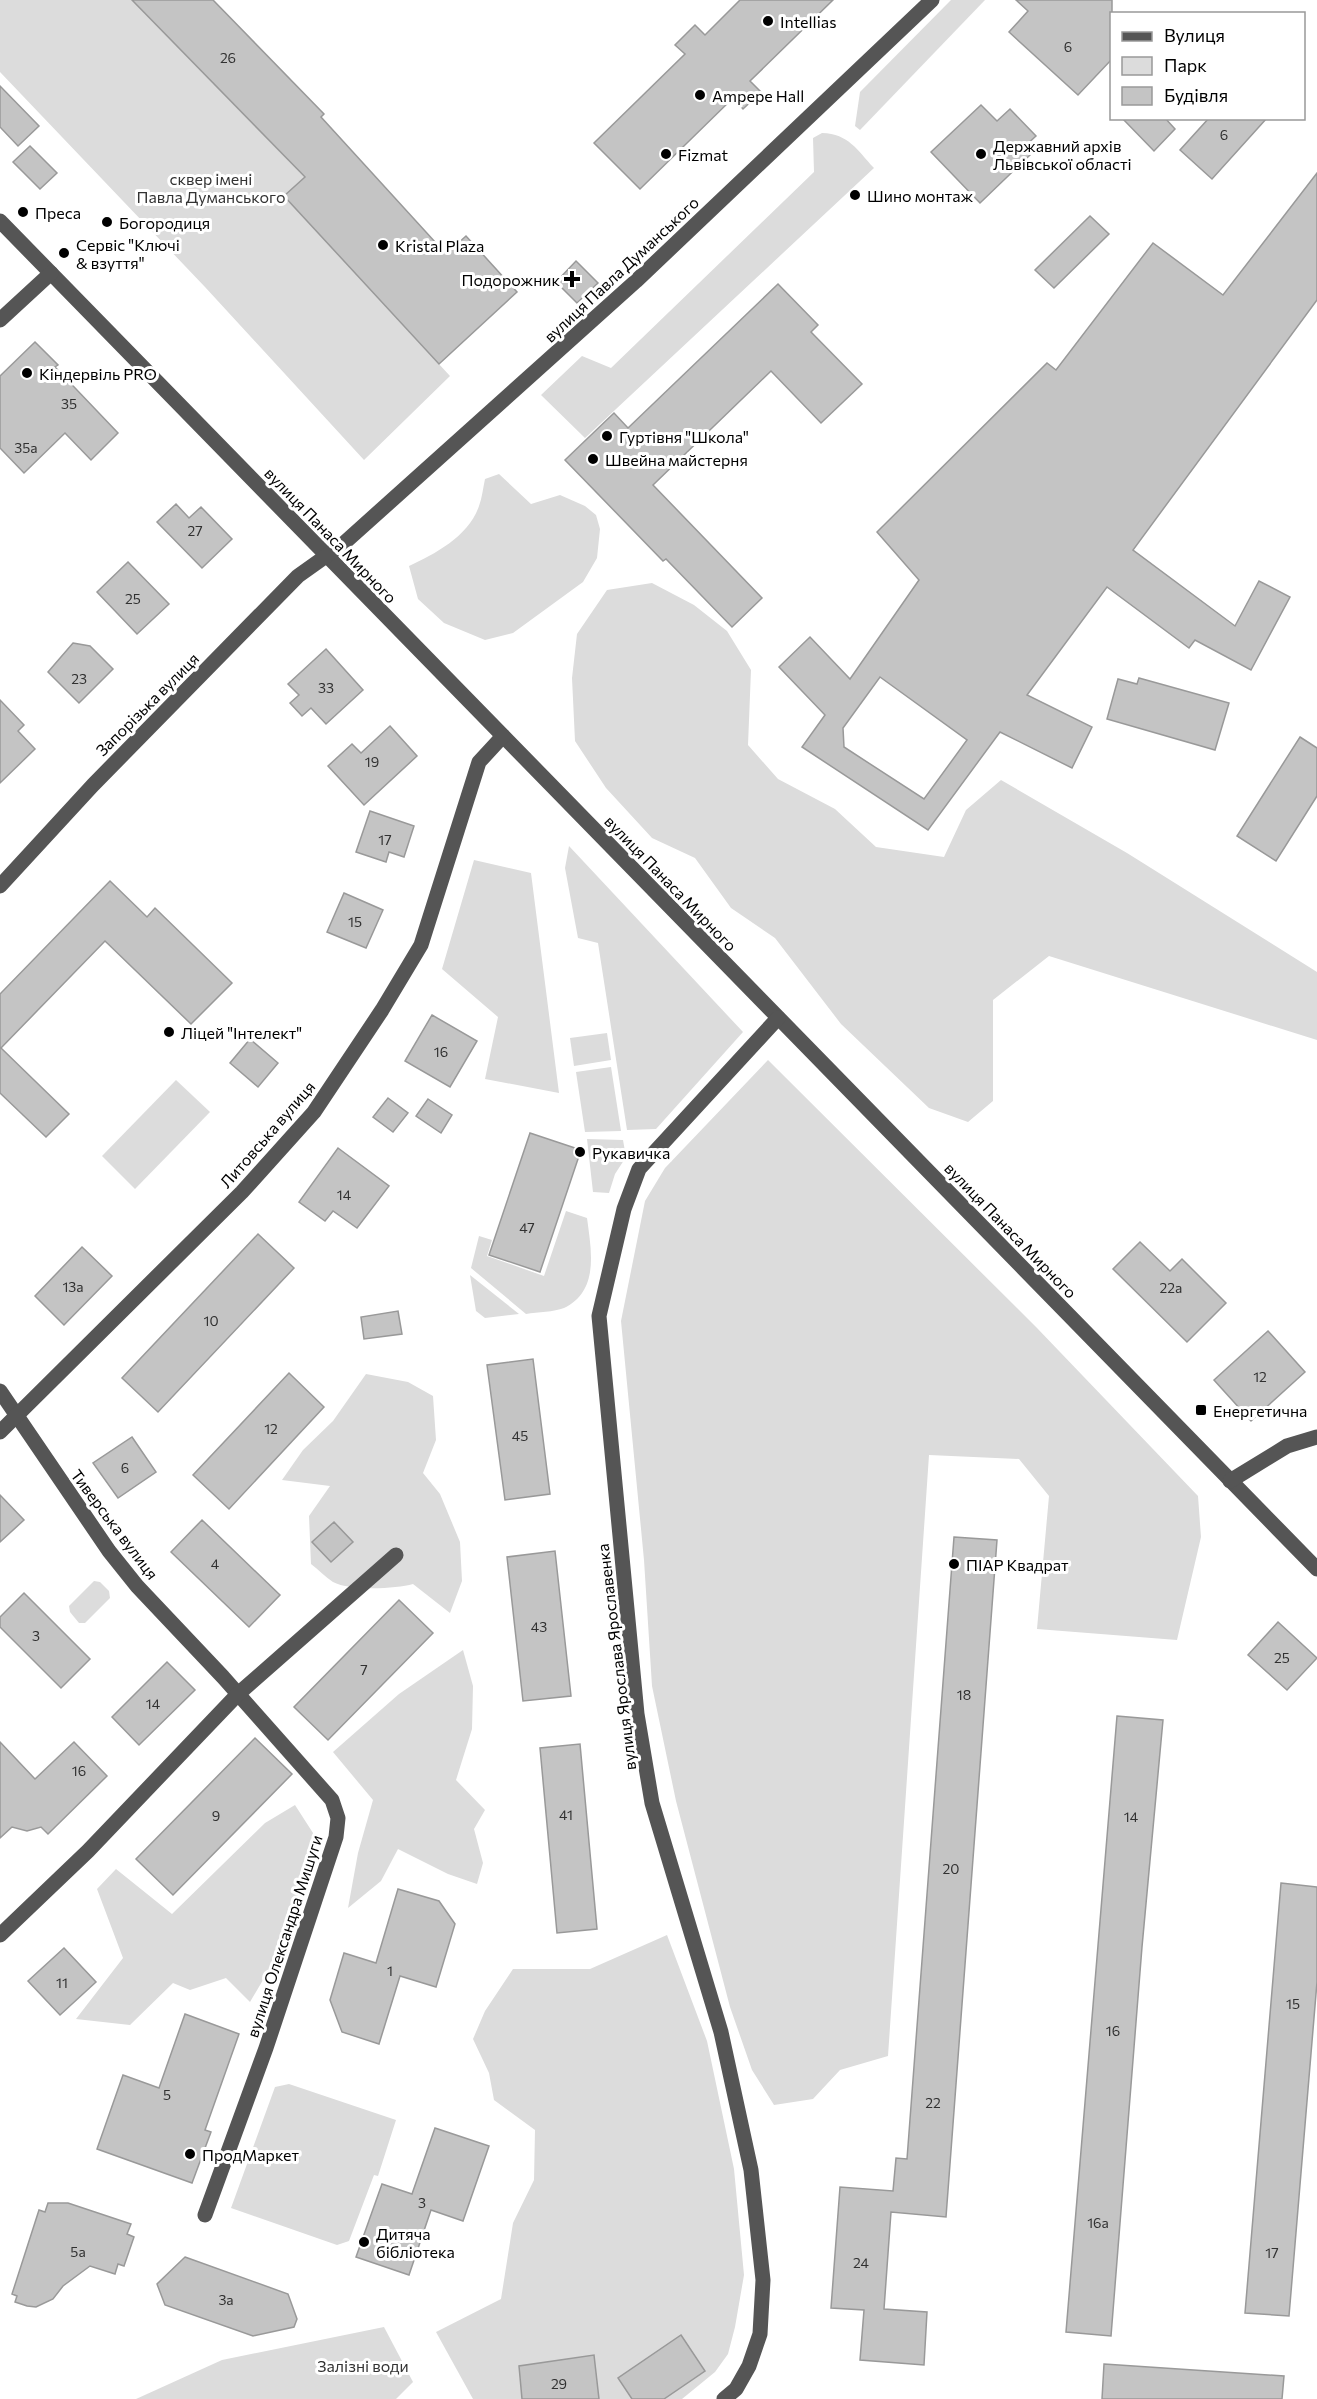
<svg xmlns="http://www.w3.org/2000/svg" width="1317" height="2399" font-family="Commissioner,sans-serif">
<rect width="100%" height="100%" fill="#fff"/>
<g fill="#dcdcdc">
<polygon points="0,0 132,0 305,178 284,196 450,376 364,460 205,287 0,72"/>
<polygon points="951,0 985,0 860,130 855,126 860,92"/>
<path d="M822 133C849 134 857 150 874 168L585 438 541 395 582 356 611 368 814 172 813 138Z"/>
<path d="M499 474 531 504 560 495 585 506 596 515 600 529 597 558 583 582 513 633 485 640 444 623 418 599 409 566C435 554 469 536 479 506 482 498 483 488 485 479Z"/>
<polygon points="652,583 694,605 727,631 751,670 748,745 778,779 835,809 876,847 944,857 966,810 1001,780 1127,853 1317,972 1317,1040 1049,956 993,1000 993,1101 968,1122 929,1108 841,1024 775,938 731,908 695,858 652,838 606,788 575,741 572,678 577,634 607,590"/>
<polygon points="569,846 743,1032 656,1129 627,1130 598,943 578,938 565,868"/>
<polygon points="474,860 531,873 559,1093 485,1079 498,1017 442,969"/>
<polygon points="607,1033 611,1060 574,1066 570,1038"/>
<polygon points="768,1060 1037,1328 1198,1496 1201,1537 1177,1640 1037,1629 1049,1496 1019,1459 929,1455 888,2056 840,2070 813,2099 774,2105 752,2070 730,2007 676,1801 652,1686 644,1560 621,1321 645,1201 665,1168"/>
<polygon points="611,1067 621,1131 585,1132 576,1072"/>
<polygon points="176,1080 210,1112 135,1189 102,1156"/>
<polygon points="587,1139 623,1140 626,1157 615,1174 609,1193 593,1192"/>
<path d="M566 1211 587 1218C591 1249 600 1291 564 1308 554 1312 538 1312 526 1314L471 1268 479 1236 492 1240 487 1256 544 1276Z"/>
<polygon points="470,1275 519,1314 485,1318 476,1311"/>
<path d="M366 1374 408 1382 433 1396 436 1440 423 1473 440 1494 460 1542 462 1581 450 1613 413 1584C395 1589 350 1591 333 1582 325 1577 318 1569 311 1564L309 1516 330 1486 282 1480 303 1450 333 1421Z"/>
<polygon points="94,1581 100,1582 109,1591 110,1598 85,1623 79,1623 70,1612 69,1606"/>
<polygon points="463,1650 473,1686 472,1729 456,1780 485,1810 474,1829 483,1863 477,1884 448,1874 398,1849 381,1881 348,1908 358,1853 373,1800 333,1752 399,1694"/>
<polygon points="295,1805 313,1833 308,1876 273,1963 250,2002 226,1978 190,1990 173,1983 130,2025 76,2019 123,1958 97,1889 116,1869 172,1914 265,1823"/>
<polygon points="667,1935 707,2041 734,2169 744,2275 735,2327 728,2354 715,2372 682,2399 473,2399 436,2332 501,2299 513,2223 534,2180 535,2130 494,2100 489,2073 473,2039 485,2011 513,1969 590,1969"/>
<polygon points="289,2084 396,2120 378,2176 374,2175 349,2241 337,2245 231,2208 275,2087"/>
<polygon points="384,2327 413,2382 396,2399 136,2399 222,2360"/>
</g>
<g fill="#c4c4c4" stroke="#999" stroke-width="1.5" fill-rule="evenodd">
<polygon points="132,0 213,0 324,114 321,117 446,254 466,236 517,292 439,364 284,196 305,177"/>
<polygon points="740,0 833,0 750,81 761,92 743,109 733,98 640,189 594,143 685,54 675,45 695,25 705,35"/>
<polygon points="1016,0 1112,0 1112,59 1078,95 1009,32 1028,11"/>
<polygon points="0,86 39,126 18,146 0,127"/>
<polygon points="981,105 997,121 1010,109 1036,136 1023,148 1030,155 980,203 931,152"/>
<polygon points="1122,118 1165,118 1175,129 1154,151"/>
<polygon points="1209,118 1267,118 1212,179 1180,150"/>
<polygon points="30,146 57,173 40,189 13,162"/>
<path d="M1317 173V300L1133 550 1235 626 1259 581 1290 597 1251 670 1195 640 1189 648 1107 587 1027 695 1092 727 1072 768 1000 732 928 830 802 747 825 715 779 667 810 637 850 679 919 580 877 532 1047 363 1056 370 1153 243 1223 295ZM880 677 967 740 924 799 844 747 843 728Z"/>
<polygon points="1090,216 1109,234 1054,288 1035,270"/>
<polygon points="576,261 598,283 577,303 556,282"/>
<polygon points="778,284 818,325 811,332 862,384 821,423 771,371 653,485 762,598 732,627 666,559 663,561 565,460 614,413 628,428"/>
<polygon points="35,342 58,365 55,367 118,433 91,460 65,433 24,473 0,448 0,376"/>
<polygon points="176,504 189,518 201,507 232,539 202,568 157,522"/>
<polygon points="128,562 169,604 137,634 97,592"/>
<polygon points="73,643 90,646 113,669 79,703 48,672"/>
<polygon points="326,649 363,690 326,724 311,708 302,716 290,703 299,695 288,684"/>
<polygon points="1139,678 1229,703 1215,750 1107,719 1118,679 1137,684"/>
<polygon points="0,700 24,725 18,731 35,749 0,783"/>
<polygon points="390,726 417,756 364,805 328,766 352,744 361,753"/>
<polygon points="1300,737 1317,748 1317,796 1276,861 1237,836"/>
<polygon points="370,811 414,826 404,857 389,852 386,862 356,852"/>
<polygon points="110,881 147,917 155,908 232,983 191,1024 105,941 1,1048 69,1114 46,1137 0,1093 0,994"/>
<polygon points="344,893 383,910 366,948 327,932"/>
<polygon points="432,1015 477,1041 450,1087 405,1061"/>
<polygon points="250,1039 278,1063 258,1087 230,1063"/>
<polygon points="388,1098 408,1113 393,1132 373,1117"/>
<polygon points="428,1099 452,1115 441,1133 416,1116"/>
<polygon points="530,1133 581,1150 540,1272 489,1255"/>
<polygon points="338,1148 389,1186 357,1228 333,1211 325,1221 299,1202"/>
<polygon points="258,1234 294,1268 158,1412 122,1378"/>
<polygon points="1140,1242 1170,1271 1182,1259 1226,1303 1187,1342 1113,1269"/>
<polygon points="82,1247 112,1276 64,1325 35,1296"/>
<polygon points="398,1311 402,1334 364,1339 361,1317"/>
<polygon points="1268,1331 1305,1372 1251,1421 1214,1380"/>
<polygon points="533,1359 550,1494 505,1500 487,1365"/>
<polygon points="289,1373 324,1407 229,1509 193,1475"/>
<polygon points="132,1437 156,1472 118,1498 93,1463"/>
<polygon points="0,1495 24,1520 0,1542"/>
<polygon points="202,1520 280,1595 249,1627 171,1552"/>
<polygon points="334,1522 353,1542 331,1562 312,1542"/>
<polygon points="954,1537 997,1540 946,2217 891,2212 884,2309 927,2312 924,2365 860,2360 864,2310 831,2308 840,2187 893,2191 896,2158 907,2159"/>
<polygon points="555,1551 571,1696 523,1701 507,1557"/>
<polygon points="24,1593 90,1659 61,1688 0,1627 0,1617"/>
<polygon points="399,1600 433,1633 328,1740 294,1707"/>
<polygon points="1278,1622 1317,1658 1287,1690 1248,1655"/>
<polygon points="167,1662 195,1690 139,1745 112,1717"/>
<polygon points="1117,1716 1163,1720 1142,1947 1111,2336 1066,2332"/>
<polygon points="255,1738 292,1774 173,1895 136,1859"/>
<polygon points="0,1742 35,1779 74,1742 107,1776 48,1834 41,1827 27,1831 12,1827 0,1838"/>
<polygon points="580,1744 597,1929 557,1933 540,1748"/>
<polygon points="1281,1883 1317,1887 1317,1982 1289,2316 1245,2313"/>
<polygon points="398,1889 439,1901 455,1924 436,1987 400,1976 379,2044 342,2032 330,2000 344,1953 376,1963"/>
<polygon points="64,1948 96,1982 60,2015 28,1981"/>
<polygon points="185,2014 239,2034 205,2130 211,2132 192,2183 97,2149 123,2075 159,2088"/>
<polygon points="435,2128 489,2146 463,2221 431,2210 409,2275 356,2257 382,2184 412,2194"/>
<polygon points="48,2203 68,2203 131,2224 127,2234 134,2237 124,2266 118,2264 115,2274 90,2266 63,2286 53,2299 36,2307 27,2306 15,2302 17,2296 12,2294 39,2210 45,2212"/>
<polygon points="185,2257 288,2294 297,2319 294,2327 253,2336 165,2305 157,2284"/>
<polygon points="681,2335 705,2371 664,2399 632,2399 618,2378"/>
<polygon points="594,2355 599,2399 522,2399 519,2366"/>
<polygon points="1104,2364 1284,2376 1282,2399 1102,2399"/>
</g>
<g fill="none" stroke-linecap="round" stroke-linejoin="round">
<g stroke="#555" stroke-width="15">
<polyline points="0,221 1317,1569"/>
<polyline points="0,320 51,273"/>
<polyline points="0,886 93,785 298,576 343,544 636,281 932,0"/>
<polyline points="0,1391 109,1551 137,1586 223,1677 332,1800 338,1818 336,1837 266,2048 205,2215"/>
<polyline points="0,1432 242,1192 314,1112 382,1010 421,945 479,762 503,736"/>
<polyline points="1230,1481 1287,1446 1317,1437"/>
<polyline points="0,1935 88,1851 238,1694 396,1555"/>
<polyline points="724,2399 736,2389 749,2366 760,2334 763,2280 751,2170 721,2032 652,1803 637,1714 599,1316 624,1209 639,1169 778,1018"/>
</g>
</g>
<g fill="#000" stroke="#fff" stroke-width="2">
<circle cx="768" cy="21" r="6"/>
<circle cx="700" cy="95" r="6"/>
<circle cx="666" cy="154" r="6"/>
<circle cx="981" cy="154" r="6"/>
<circle cx="855" cy="195" r="6"/>
<circle cx="23" cy="212" r="6"/>
<circle cx="107" cy="222" r="6"/>
<circle cx="383" cy="245" r="6"/>
<circle cx="64" cy="253" r="6"/>
<path d="M569 270h6v6h6v6h-6v6h-6v-6h-6v-6h6z"/>
<circle cx="27" cy="373" r="6"/>
<circle cx="607" cy="436" r="6"/>
<circle cx="593" cy="459" r="6"/>
<circle cx="169" cy="1032" r="6"/>
<circle cx="580" cy="1152" r="6"/>
<rect x="1195" y="1404" width="12" height="12" rx="3"/>
<circle cx="954" cy="1564" r="6"/>
<circle cx="190" cy="2154" r="6"/>
<circle cx="364" cy="2242" r="6"/>
</g>
<g text-anchor="middle" dominant-baseline="central" stroke-width="6" stroke-linejoin="round" paint-order="stroke">
<g font-size="14" fill="#313131">
<text x="1068" y="46">6</text>
<text x="228" y="57">26</text>
<text x="1224" y="134">6</text>
<text x="69" y="403">35</text>
<text x="26" y="447">35а</text>
<text x="195" y="530">27</text>
<text x="133" y="598">25</text>
<text x="79" y="678">23</text>
<text x="326" y="687">33</text>
<text x="372" y="761">19</text>
<text x="385" y="839">17</text>
<text x="355" y="921">15</text>
<text x="441" y="1051">16</text>
<text x="344" y="1194">14</text>
<text x="527" y="1227">47</text>
<text x="73" y="1286">13а</text>
<text x="1171" y="1287">22а</text>
<text x="211" y="1320">10</text>
<text x="1260" y="1376">12</text>
<text x="271" y="1428">12</text>
<text x="520" y="1435">45</text>
<text x="125" y="1467">6</text>
<text x="215" y="1563">4</text>
<text x="539" y="1626">43</text>
<text x="36" y="1635">3</text>
<text x="1282" y="1657">25</text>
<text x="364" y="1669">7</text>
<text x="964" y="1694">18</text>
<text x="153" y="1703">14</text>
<text x="79" y="1770">16</text>
<text x="566" y="1814">41</text>
<text x="216" y="1815">9</text>
<text x="1131" y="1816">14</text>
<text x="951" y="1868">20</text>
<text x="390" y="1970">1</text>
<text x="62" y="1982">11</text>
<text x="1293" y="2003">15</text>
<text x="1113" y="2030">16</text>
<text x="167" y="2094">5</text>
<text x="933" y="2102">22</text>
<text x="422" y="2202">3</text>
<text x="1098" y="2222">16а</text>
<text x="78" y="2251">5а</text>
<text x="1272" y="2252">17</text>
<text x="861" y="2262">24</text>
<text x="226" y="2299">3а</text>
<text x="559" y="2383">29</text>
</g>
<g font-size="16" fill="#000" stroke="#fff" text-anchor="start">
<text x="780" y="21">Intellias</text>
<text x="712" y="95">Ampepe Hall</text>
<text x="993" y="145">Державний архів<tspan x="993" dy="18">Львівської області</tspan></text>
<text x="678" y="154">Fizmat</text>
<text x="867" y="195">Шино монтаж</text>
<text x="35" y="212">Преса</text>
<text x="119" y="222">Богородиця</text>
<text x="76" y="244">Сервіс "Ключі<tspan x="76" dy="18">&amp; взуття"</tspan></text>
<text x="395" y="245">Kristal Plaza</text>
<text x="560" y="279" text-anchor="end">Подорожник</text>
<text x="39" y="373">Кіндервіль PRO</text>
<text x="619" y="436">Гуртівня "Школа"</text>
<text x="605" y="459">Швейна майстерня</text>
<text x="181" y="1032">Ліцей "Інтелект"</text>
<text x="592" y="1152">Рукавичка</text>
<text x="1213" y="1410">Енергетична</text>
<text x="966" y="1564">ПІАР Квадрат</text>
<text x="202" y="2154">ПродМаркет</text>
<text x="376" y="2233">Дитяча<tspan x="376" dy="18">бібліотека</tspan></text>
</g>
<g font-size="16" fill="#333" stroke="#fff">
<text x="211" y="178">сквер імені<tspan x="211" dy="18">Павла Думанського</tspan></text>
<text x="363" y="2365">Залізні води</text>
</g>
<g font-size="16" fill="#000" stroke="#fff">
<text transform="translate(621 269) rotate(-43)">вулиця Павла Думанського</text>
<text transform="translate(331 535) rotate(46)">вулиця Панаса Мирного</text>
<text transform="translate(147 704) rotate(-45)">Запорізька вулиця</text>
<text transform="translate(671 883) rotate(46)">вулиця Панаса Мирного</text>
<text transform="translate(267 1134) rotate(-49)">Литовська вулиця</text>
<text transform="translate(1011 1230) rotate(46)">вулиця Панаса Мирного</text>
<text transform="translate(115 1524) rotate(53)">Тиверська вулиця</text>
<text transform="translate(616 1657) rotate(-97)">вулиця Ярослава Ярославенка</text>
<text transform="translate(284 1936) rotate(-72)">вулиця Олександра Мишуги</text>
</g>
</g>
<rect x="1110" y="12" width="195" height="108" fill="#ffffff" stroke="#999999" stroke-width="1.5"/>
<rect x="1122" y="32" width="30" height="9" fill="#555555" stroke="#999999" stroke-width="1.5"/>
<text x="1164" y="42" font-size="18" fill="#000000">Вулиця</text>
<rect x="1122" y="57" width="30" height="18" fill="#dcdcdc" stroke="#999999" stroke-width="1.5"/>
<text x="1164" y="72" font-size="18" fill="#000000">Парк</text>
<rect x="1122" y="87" width="30" height="18" fill="#c4c4c4" stroke="#999999" stroke-width="1.5"/>
<text x="1164" y="102" font-size="18" fill="#000000">Будівля</text>
</svg>
